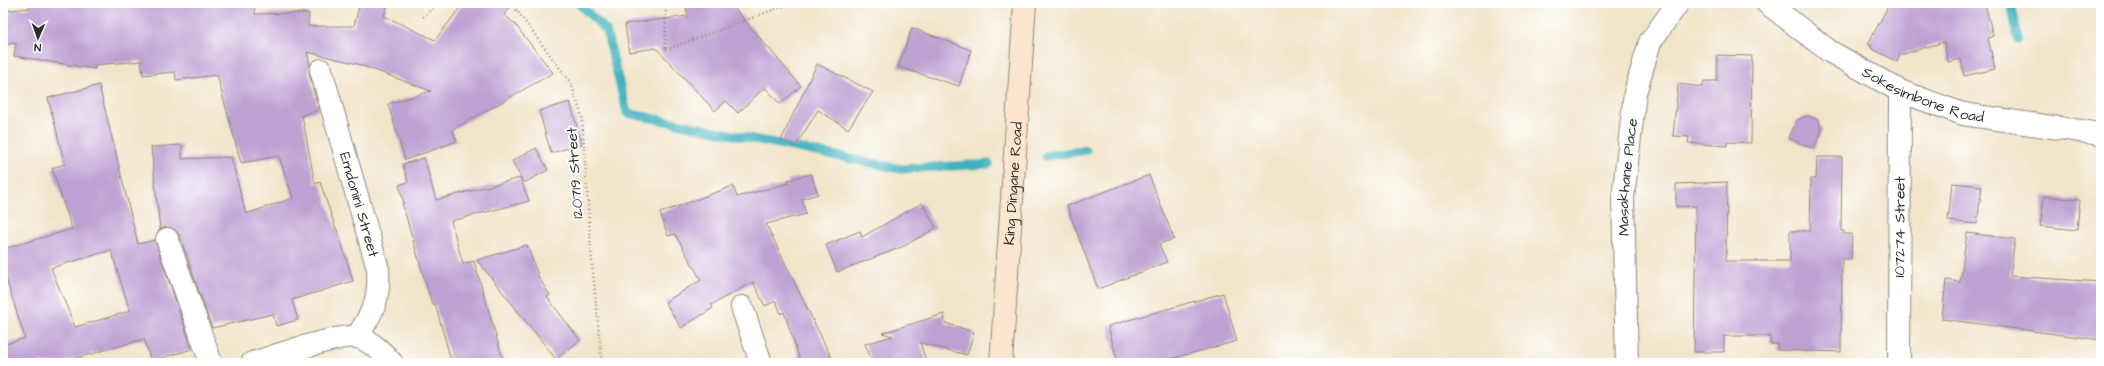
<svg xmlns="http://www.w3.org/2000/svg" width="2104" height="366" font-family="'Architects Daughter',sans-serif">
<rect width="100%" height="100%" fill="#fff"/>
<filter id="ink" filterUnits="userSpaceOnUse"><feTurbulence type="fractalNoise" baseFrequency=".025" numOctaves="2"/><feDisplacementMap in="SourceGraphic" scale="8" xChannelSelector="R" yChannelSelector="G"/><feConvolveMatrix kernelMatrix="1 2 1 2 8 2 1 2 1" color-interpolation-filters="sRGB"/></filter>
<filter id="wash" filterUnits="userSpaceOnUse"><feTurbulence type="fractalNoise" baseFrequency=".012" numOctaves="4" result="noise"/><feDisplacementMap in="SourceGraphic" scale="16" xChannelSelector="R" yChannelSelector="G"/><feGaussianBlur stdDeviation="0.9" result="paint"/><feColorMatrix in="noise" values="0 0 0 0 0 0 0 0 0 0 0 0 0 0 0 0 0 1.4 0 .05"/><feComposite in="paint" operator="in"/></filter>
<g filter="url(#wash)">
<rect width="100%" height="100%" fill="#f1e4c9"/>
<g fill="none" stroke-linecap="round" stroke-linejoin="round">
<g stroke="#41b1bc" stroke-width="9">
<polyline points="578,3 606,30 627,113 900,169 989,164"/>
<polyline points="2011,3 2018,39"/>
<polyline points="1046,156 1086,150"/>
</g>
</g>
<g id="blocks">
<g fill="#bfa0d3" fill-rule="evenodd">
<polygon points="30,3 254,3 255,14 309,13 308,26 354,26 360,3 388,3 384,16 435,40 464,3 514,3 504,15 514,23 553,73 452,130 457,141 405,160 388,104 431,91 358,64 307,52 310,64 309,73 319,110 302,115 315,184 320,182 336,229 337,229 353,281 292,300 298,320 276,326 273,314 212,328 179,234 175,230 170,227 160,229 151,147 182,145 182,159 231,157 246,214 293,198 279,156 241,163 217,75 176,80 175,72 143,75 141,61 94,65 95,69 14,56 16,43 3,45 3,11 29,8"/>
<polygon points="685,3 730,3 801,86 780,104 765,87 738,113 726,101 715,111 656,48 629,52 625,24 688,16"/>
<polygon points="1890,3 1985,3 1993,36 1988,38 1995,69 1964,76 1961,59 1948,62 1944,42 1900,55 1897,62 1871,48 1872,46 1868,44"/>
<polygon points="912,28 971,50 959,86 898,67"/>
<polygon points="1717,55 1752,56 1751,143 1727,142 1727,146 1688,143 1689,137 1673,136 1678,84 1703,87 1704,81 1717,81"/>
<polygon points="817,64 873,92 848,129 818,110 795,147 781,140"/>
<path d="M99 85 138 244 155 240 192 349 151 361 144 339 59 363H3V345L25 338 3 269V249L72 229 52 168 65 164 48 98ZM111 250 130 311 75 327 51 268Z"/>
<polygon points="570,102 582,144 551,153 539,111"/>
<polygon points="1808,116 1818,120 1822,131 1814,149 1789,138 1797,120"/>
<polygon points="536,148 548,170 524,183 512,161"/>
<polygon points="1817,157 1842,157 1841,231 1844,231 1844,234 1852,234 1851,259 1842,259 1841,352 1777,350 1778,344 1770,344 1770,336 1724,336 1724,352 1694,352 1696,206 1676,207 1676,184 1727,182 1726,261 1790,261 1790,231 1810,231 1811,179 1816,179"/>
<polygon points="424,158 436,200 520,178 529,201 451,221 463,264 474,261 504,363 452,363 435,304 432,304 402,203 404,203 399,185 408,182 403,164"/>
<polygon points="811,174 818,194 802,199 806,214 766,224 834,363 801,363 784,312 781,314 776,301 765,306 753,282 711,305 713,308 681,328 665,302 701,280 675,234 668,236 660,213 733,186 737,197 789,183 788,180"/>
<polygon points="1149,175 1174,239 1159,244 1167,262 1098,289 1067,206"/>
<polygon points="1952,183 1982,186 1977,224 1948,221"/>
<polygon points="2044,196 2080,200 2077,230 2040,226"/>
<polygon points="922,203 936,228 904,246 837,272 826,245 860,231 862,237"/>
<polygon points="1967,233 2015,239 2010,276 2101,282 2101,340 1942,319 1946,280 1960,282"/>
<polygon points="527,245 539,278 550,295 547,297 580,340 556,359 477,260"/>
<polygon points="1223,293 1237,341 1156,363 1118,363 1108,326"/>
<polygon points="944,314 945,323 974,332 967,355 920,343 927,363 873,363 865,344 893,336 882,333"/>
</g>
</g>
</g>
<g filter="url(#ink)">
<use href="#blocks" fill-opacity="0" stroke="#8e887a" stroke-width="1"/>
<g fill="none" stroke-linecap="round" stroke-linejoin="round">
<g stroke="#8e887a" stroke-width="24">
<g id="street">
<path id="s1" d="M1767 3 1829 51 1900 91 1963 114 2101 134"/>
<path id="s2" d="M321 70 378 269C380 301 373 311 357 337"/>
<polyline points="167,239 211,363"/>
<polyline points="742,307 761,363"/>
<path d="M252 363C272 357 341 333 358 337 370 341 384 353 392 363"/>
<path id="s3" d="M1627 363 1623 198 1635 93 1650 42 1678 3"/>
<path id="s4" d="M1899 363 1900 91"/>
</g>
</g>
<g stroke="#8e887a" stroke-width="24">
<g id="secondary">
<path id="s5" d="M1001 363 1025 3"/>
</g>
</g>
<g stroke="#8e887a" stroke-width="2.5" stroke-dasharray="1 3" stroke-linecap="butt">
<polyline points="511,3 571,83 582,117 592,263 602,363"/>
<polyline points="666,3 665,50 792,3"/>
<polyline points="837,3 998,7"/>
<polyline points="423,17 439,3"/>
</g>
<use href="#street" stroke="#fff" stroke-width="22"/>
<use href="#secondary" stroke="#fce5cf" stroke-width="22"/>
</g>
</g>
<g text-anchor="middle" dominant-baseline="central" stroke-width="4" stroke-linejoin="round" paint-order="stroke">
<g font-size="15" fill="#2b2b2b" stroke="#fff">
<text stroke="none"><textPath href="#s1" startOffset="183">Sokesimbone Road</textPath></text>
<text transform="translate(575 173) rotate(-94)">120719 Street</text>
<text stroke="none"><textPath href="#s3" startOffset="186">Masakhane Place</textPath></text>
<text stroke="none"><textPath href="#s5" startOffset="180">King Dingane Road</textPath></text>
<text stroke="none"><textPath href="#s2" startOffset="140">Emdonini Street</textPath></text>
<text stroke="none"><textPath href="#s4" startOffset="136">107274 Street</textPath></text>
</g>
</g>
<rect width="2104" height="366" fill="none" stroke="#fff" stroke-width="16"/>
<g transform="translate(38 38) rotate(182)" stroke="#ffffff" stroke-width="3" paint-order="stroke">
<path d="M0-3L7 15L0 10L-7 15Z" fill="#2b2b2b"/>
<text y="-6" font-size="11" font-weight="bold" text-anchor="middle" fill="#2b2b2b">N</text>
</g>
</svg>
